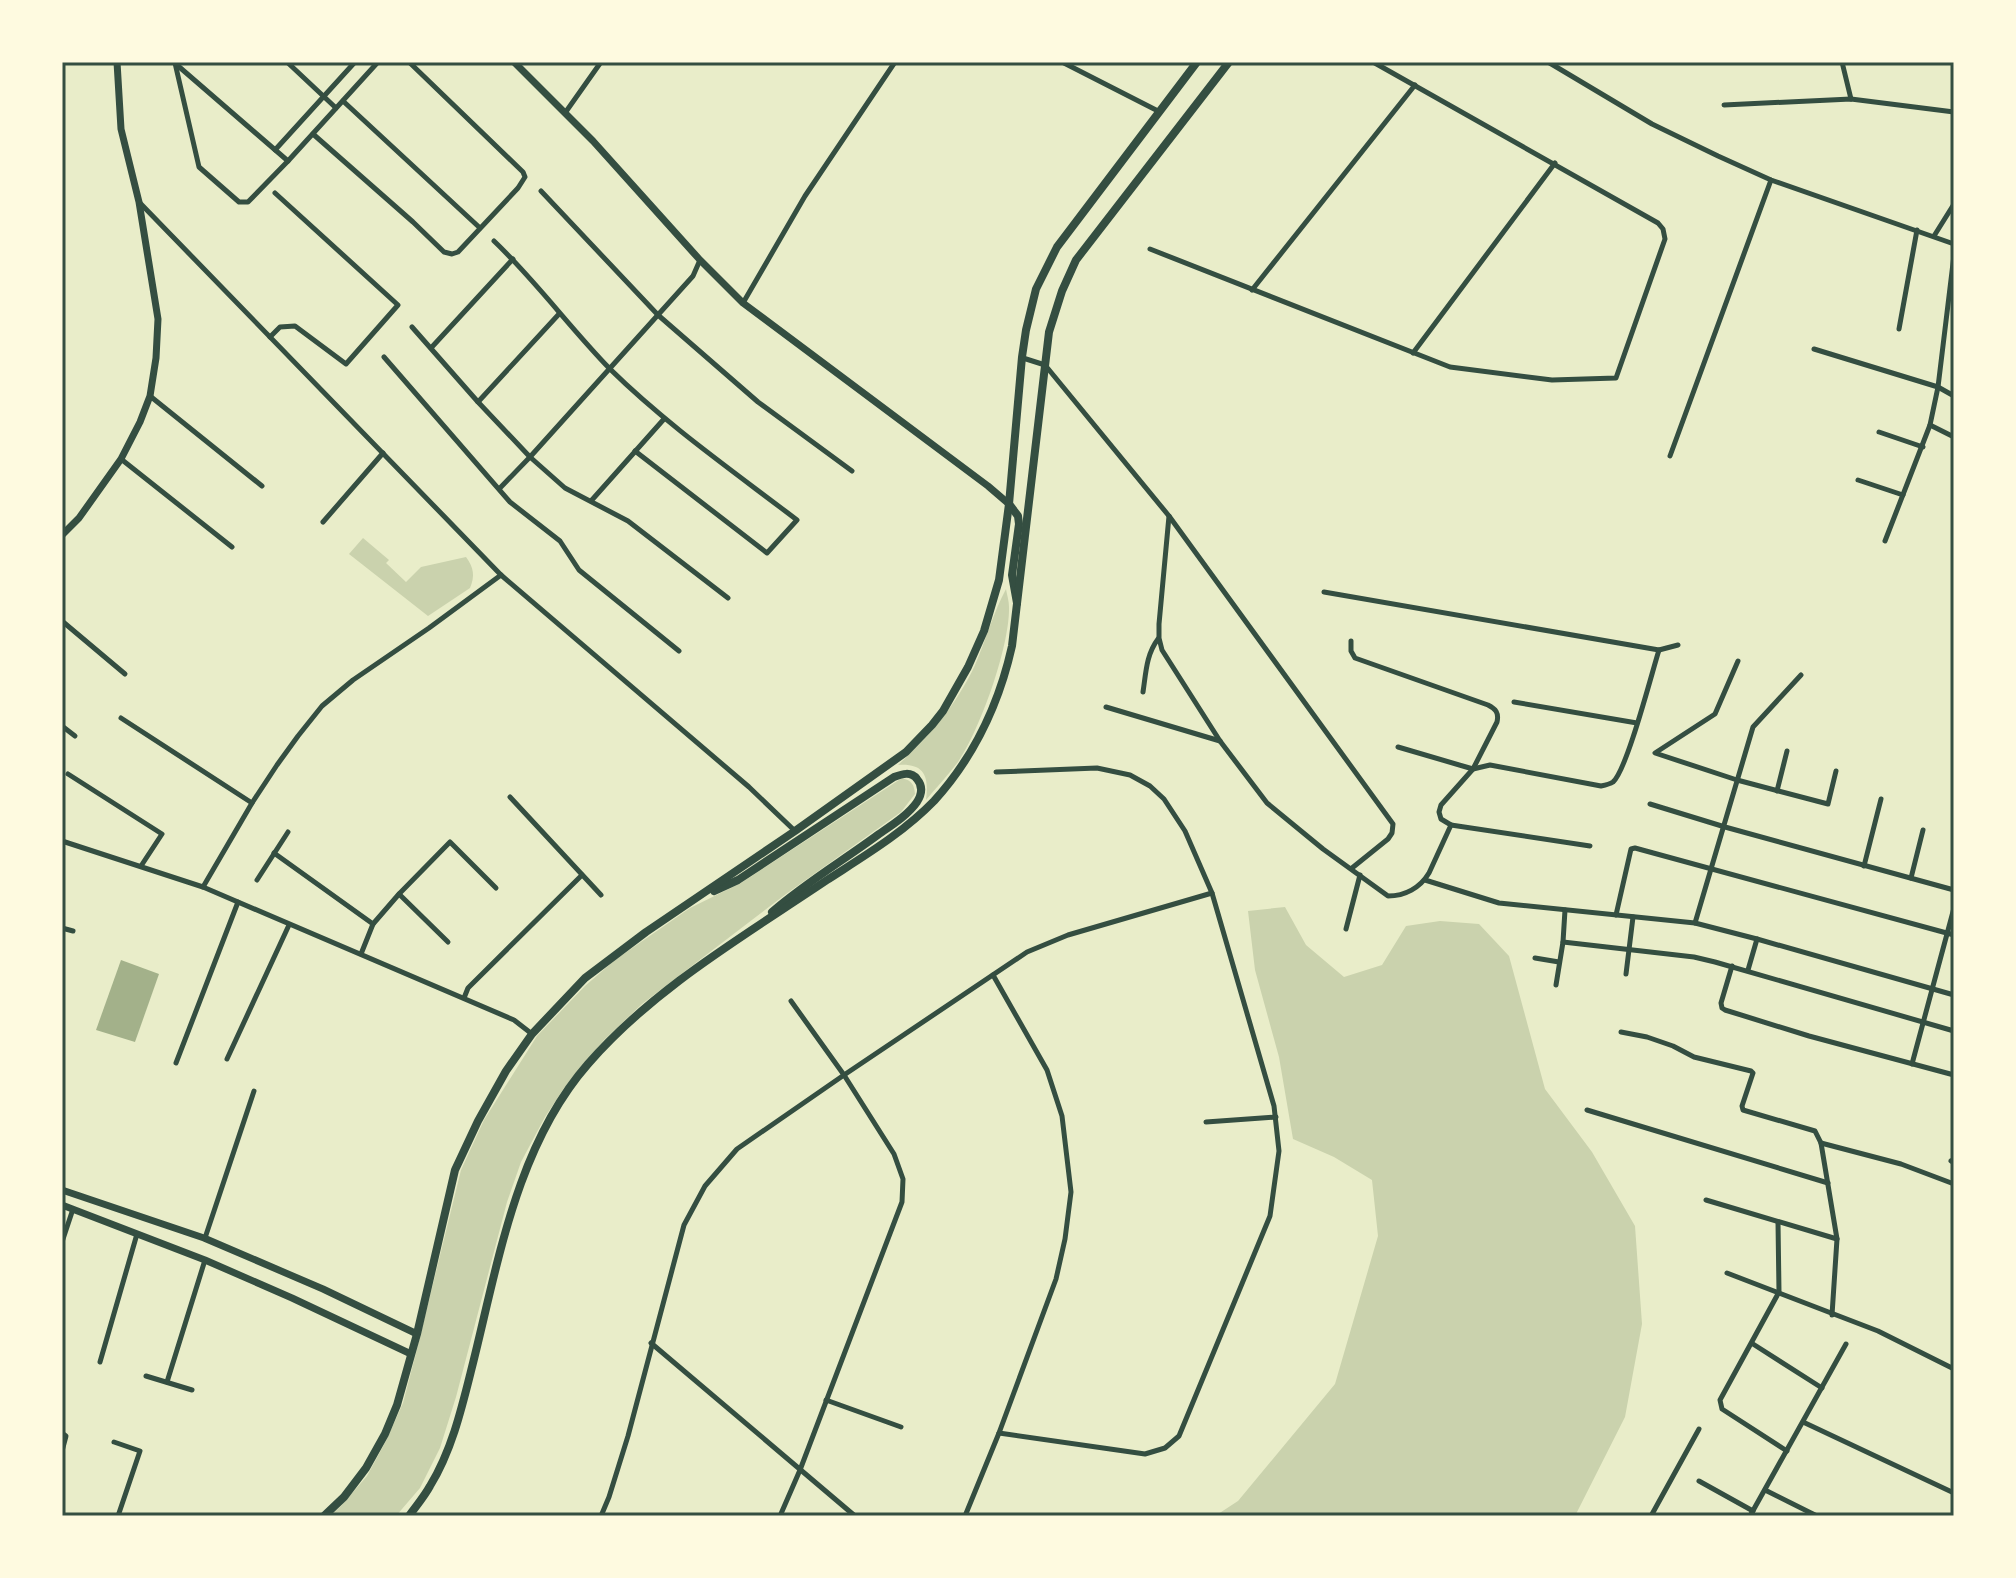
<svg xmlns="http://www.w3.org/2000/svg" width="2016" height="1578" font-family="Manrope,sans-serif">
<rect width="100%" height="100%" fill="#e9edc9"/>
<g fill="#cad2ad">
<path d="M363 538 389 560 386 563 406 582 421 567 466 557C474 568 475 576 470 588L428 616 349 554Z"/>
<path d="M1006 589C1007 595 1009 601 1009 607 1010 646 980 730 958 762 948 775 936 788 926 800 929 777 925 763 898 765 929 737 957 704 975 665 986 640 993 613 1006 589Z"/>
<path d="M902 778C912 781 914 784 915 794L901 812 786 894 642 1004 604 1040 564 1088 545 1117 521 1162 507 1202 456 1397 440 1448 420 1488 396 1516H330L341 1506 367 1476 386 1441 403 1403 415 1357 461 1170 484 1120 537 1036 585 986 615 960 690 908 741 883Z"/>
<polygon points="1285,907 1306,945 1344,977 1382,965 1406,926 1440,921 1479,924 1509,956 1545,1089 1592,1152 1635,1226 1642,1324 1625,1417 1575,1516 1215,1516 1238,1501 1335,1384 1378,1236 1372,1180 1334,1157 1293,1139 1279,1057 1255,970 1248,911"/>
</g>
<polygon fill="#a3b18a" points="121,960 159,974 135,1042 96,1030"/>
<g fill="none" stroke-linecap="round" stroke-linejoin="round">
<g stroke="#344e41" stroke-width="5">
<polyline points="287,62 336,108"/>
<polyline points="1062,62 1158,111"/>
<polyline points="1548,62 1652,124 1718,156 1771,180 1954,244"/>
<polyline points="1842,62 1851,99"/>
<polyline points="175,63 199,167 239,202 248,202 288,161 378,62"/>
<polyline points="177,65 288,161"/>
<polyline points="343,101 480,228"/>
<polyline points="1724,105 1851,99 1954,112"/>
<polyline points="565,113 601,62"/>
<polyline points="313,134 413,222 444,252 452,254 458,252 518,188 525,177 523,172 409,62"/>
<polyline points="275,150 355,62"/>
<polyline points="541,191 658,315 758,402 852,471"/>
<polyline points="140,203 501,575 749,787 795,831"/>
<polyline points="1934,236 1954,204"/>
<path d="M494 241C536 281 570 328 610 369 667 425 733 471 797 520L767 553 635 451"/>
<polyline points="1150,249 1450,367 1552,380 1616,378 1665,239 1663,229 1658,223 1373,62"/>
<polyline points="1252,290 1415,85"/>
<polyline points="743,303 805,196 895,62"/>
<polyline points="412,327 478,402 530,457 565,488 628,521 728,598"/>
<polyline points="1899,329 1917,230"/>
<polyline points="270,337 280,327 295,326 346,364 398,305 275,193"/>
<polyline points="431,348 513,259"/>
<polyline points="1814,349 1938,387 1954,396"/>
<polyline points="1413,353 1555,163"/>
<polyline points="384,357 510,502 560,541 579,570 679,651"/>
<polyline points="1023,358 1045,365 1169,516 1393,824 1392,833 1388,839 1352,868"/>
<polyline points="150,396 262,486"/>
<polyline points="478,402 559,314"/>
<polyline points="1930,425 1954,437"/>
<polyline points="1879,432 1923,447"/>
<polyline points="1670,456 1771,180"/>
<polyline points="121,459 232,547"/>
<polyline points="1858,480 1903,495"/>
<polyline points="500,488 530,457 693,276 700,260"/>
<polyline points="591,501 664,419"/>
<path d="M1169 516 1159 624V638L1162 650 1220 741 1267 803 1323 849 1388 896C1405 896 1420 888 1429 873L1451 825 1441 819 1439 812 1441 805 1473 769 1497 722C1499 713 1496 709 1488 705L1355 658 1351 651V641"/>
<polyline points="323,522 383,453"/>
<polyline points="1885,541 1930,425 1938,387 1954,255"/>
<polyline points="1324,592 1659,650 1678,645"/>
<polyline points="62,621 125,674"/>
<polyline points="1738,661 1715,714 1655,753 1737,780 1828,804 1836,771"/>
<path d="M1143 692C1146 673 1146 655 1158 639"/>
<polyline points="1514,702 1637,723"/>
<polyline points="1106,707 1220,741"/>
<polyline points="121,718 252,803"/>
<polyline points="62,726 75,736"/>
<path d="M1398 747 1473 769 1490 765 1601 786C1606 785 1610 784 1613 782 1627 770 1652 672 1659 650"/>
<polyline points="996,772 1097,768 1130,775 1150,786 1164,799 1185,831 1212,893 1274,1106 1279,1151 1270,1216 1179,1436 1165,1448 1145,1454 999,1433"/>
<polyline points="68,774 162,834 141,866"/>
<polyline points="1777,791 1787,751"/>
<polyline points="510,797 601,895"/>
<polyline points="1650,804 1725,827 1954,890"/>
<polyline points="1451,825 1590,846"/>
<polyline points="62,841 203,887 514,1020 532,1034"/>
<polyline points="274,853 373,924"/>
<polyline points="1864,866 1881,799"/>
<polyline points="1911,878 1923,830"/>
<polyline points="257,880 288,832"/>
<polyline points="1425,880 1499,903 1695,923 1757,939 1954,995"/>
<polyline points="203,887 252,803 277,765 298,736 322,706 353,680 429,628 501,575"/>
<polyline points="399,894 448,942"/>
<polyline points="1616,915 1631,849 1635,848 1954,935"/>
<polyline points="1695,923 1753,727 1801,675"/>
<polyline points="62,928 73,931"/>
<polyline points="1346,929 1360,875"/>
<polyline points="1563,942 1694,957 1715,962 1954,1031"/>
<polyline points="361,954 373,924 399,894 450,842 496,888"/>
<polyline points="1535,958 1559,962"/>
<polyline points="1732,966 1721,1003 1722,1008 1725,1010 1809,1036 1954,1075"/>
<polyline points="1748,970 1757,939"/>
<polyline points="1626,974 1633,917"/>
<polyline points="1556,985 1563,942 1565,910"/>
<polyline points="464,998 468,988 582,875"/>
<polyline points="1621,1032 1647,1037 1673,1046 1694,1057 1751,1071 1753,1073 1742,1106 1743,1110 1815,1131 1821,1143 1837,1239 1832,1315"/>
<polyline points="227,1059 289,925"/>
<polyline points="176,1063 238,902"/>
<polyline points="1912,1064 1954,908"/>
<polyline points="1587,1110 1828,1183"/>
<polyline points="1206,1122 1276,1117"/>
<polyline points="1821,1143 1901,1164 1954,1184"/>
<polyline points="1951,1161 1954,1163"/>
<polyline points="1706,1200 1837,1239"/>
<polyline points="1778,1222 1779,1292 1720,1400 1722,1409 1787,1451"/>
<polyline points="205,1238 254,1091"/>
<polyline points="62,1242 73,1209"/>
<polyline points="1727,1273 1878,1331 1954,1369"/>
<polyline points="651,1343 855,1516"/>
<polyline points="1753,1344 1822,1388"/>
<polyline points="100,1362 137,1234"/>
<polyline points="146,1376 192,1390"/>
<polyline points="167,1382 205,1260"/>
<polyline points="826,1400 901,1427"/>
<polyline points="1803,1422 1954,1493"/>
<polyline points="62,1433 66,1436 62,1451"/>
<polyline points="114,1442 140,1451 118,1516"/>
<polyline points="1699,1481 1753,1511"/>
<polyline points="1765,1490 1817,1516"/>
<polyline points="601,1516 609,1497 628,1436 684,1225 705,1186 737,1149 844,1075 1027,952 1068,935 1212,893"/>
<polyline points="780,1516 800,1470 902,1202 903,1179 894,1154 844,1075 791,1001"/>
<polyline points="965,1516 999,1433 1056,1279 1065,1239 1071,1192 1062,1116 1047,1070 993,975"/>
<polyline points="1651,1516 1699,1429"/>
<polyline points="1750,1516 1846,1344"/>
</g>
<g stroke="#344e41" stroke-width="7">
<polyline points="514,62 593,141 700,260 743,303 988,486 1009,504"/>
<polyline points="62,535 79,518 121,459 140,422 150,396 156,358 158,319 139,202 121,129 117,62"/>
<polyline points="62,1190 204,1238 323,1289 417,1334"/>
<polyline points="62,1205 205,1260 292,1298 411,1354"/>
</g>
<g stroke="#344e41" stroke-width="8">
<polyline points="1009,504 1018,516 1019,524 1012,575 1017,603"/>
<path d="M714 891 738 880 894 777C902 774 911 771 917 779 923 786 922 794 917 802 908 815 892 825 879 834 844 860 805 883 772 912"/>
<polyline points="324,1516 344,1497 366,1468 385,1434 397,1405 417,1334 455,1170 478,1121 506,1071 532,1034 585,978 646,932 795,831 906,752 932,725 943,711 968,667 984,631 999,580 1009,504 1022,357 1026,330 1036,289 1057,247 1197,62"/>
<path d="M409 1516C416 1506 424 1497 430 1486 452 1450 462 1407 472 1367 498 1264 516 1146 588 1064 654 988 744 936 827 880 864 856 903 833 934 801 974 757 999 704 1012 646L1049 332 1062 291 1076 260 1229 62"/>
</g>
</g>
<rect width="2016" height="1578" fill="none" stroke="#fefae0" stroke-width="128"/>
<rect x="64" y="64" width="1888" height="1450" fill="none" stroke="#344e41" stroke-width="3"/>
</svg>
